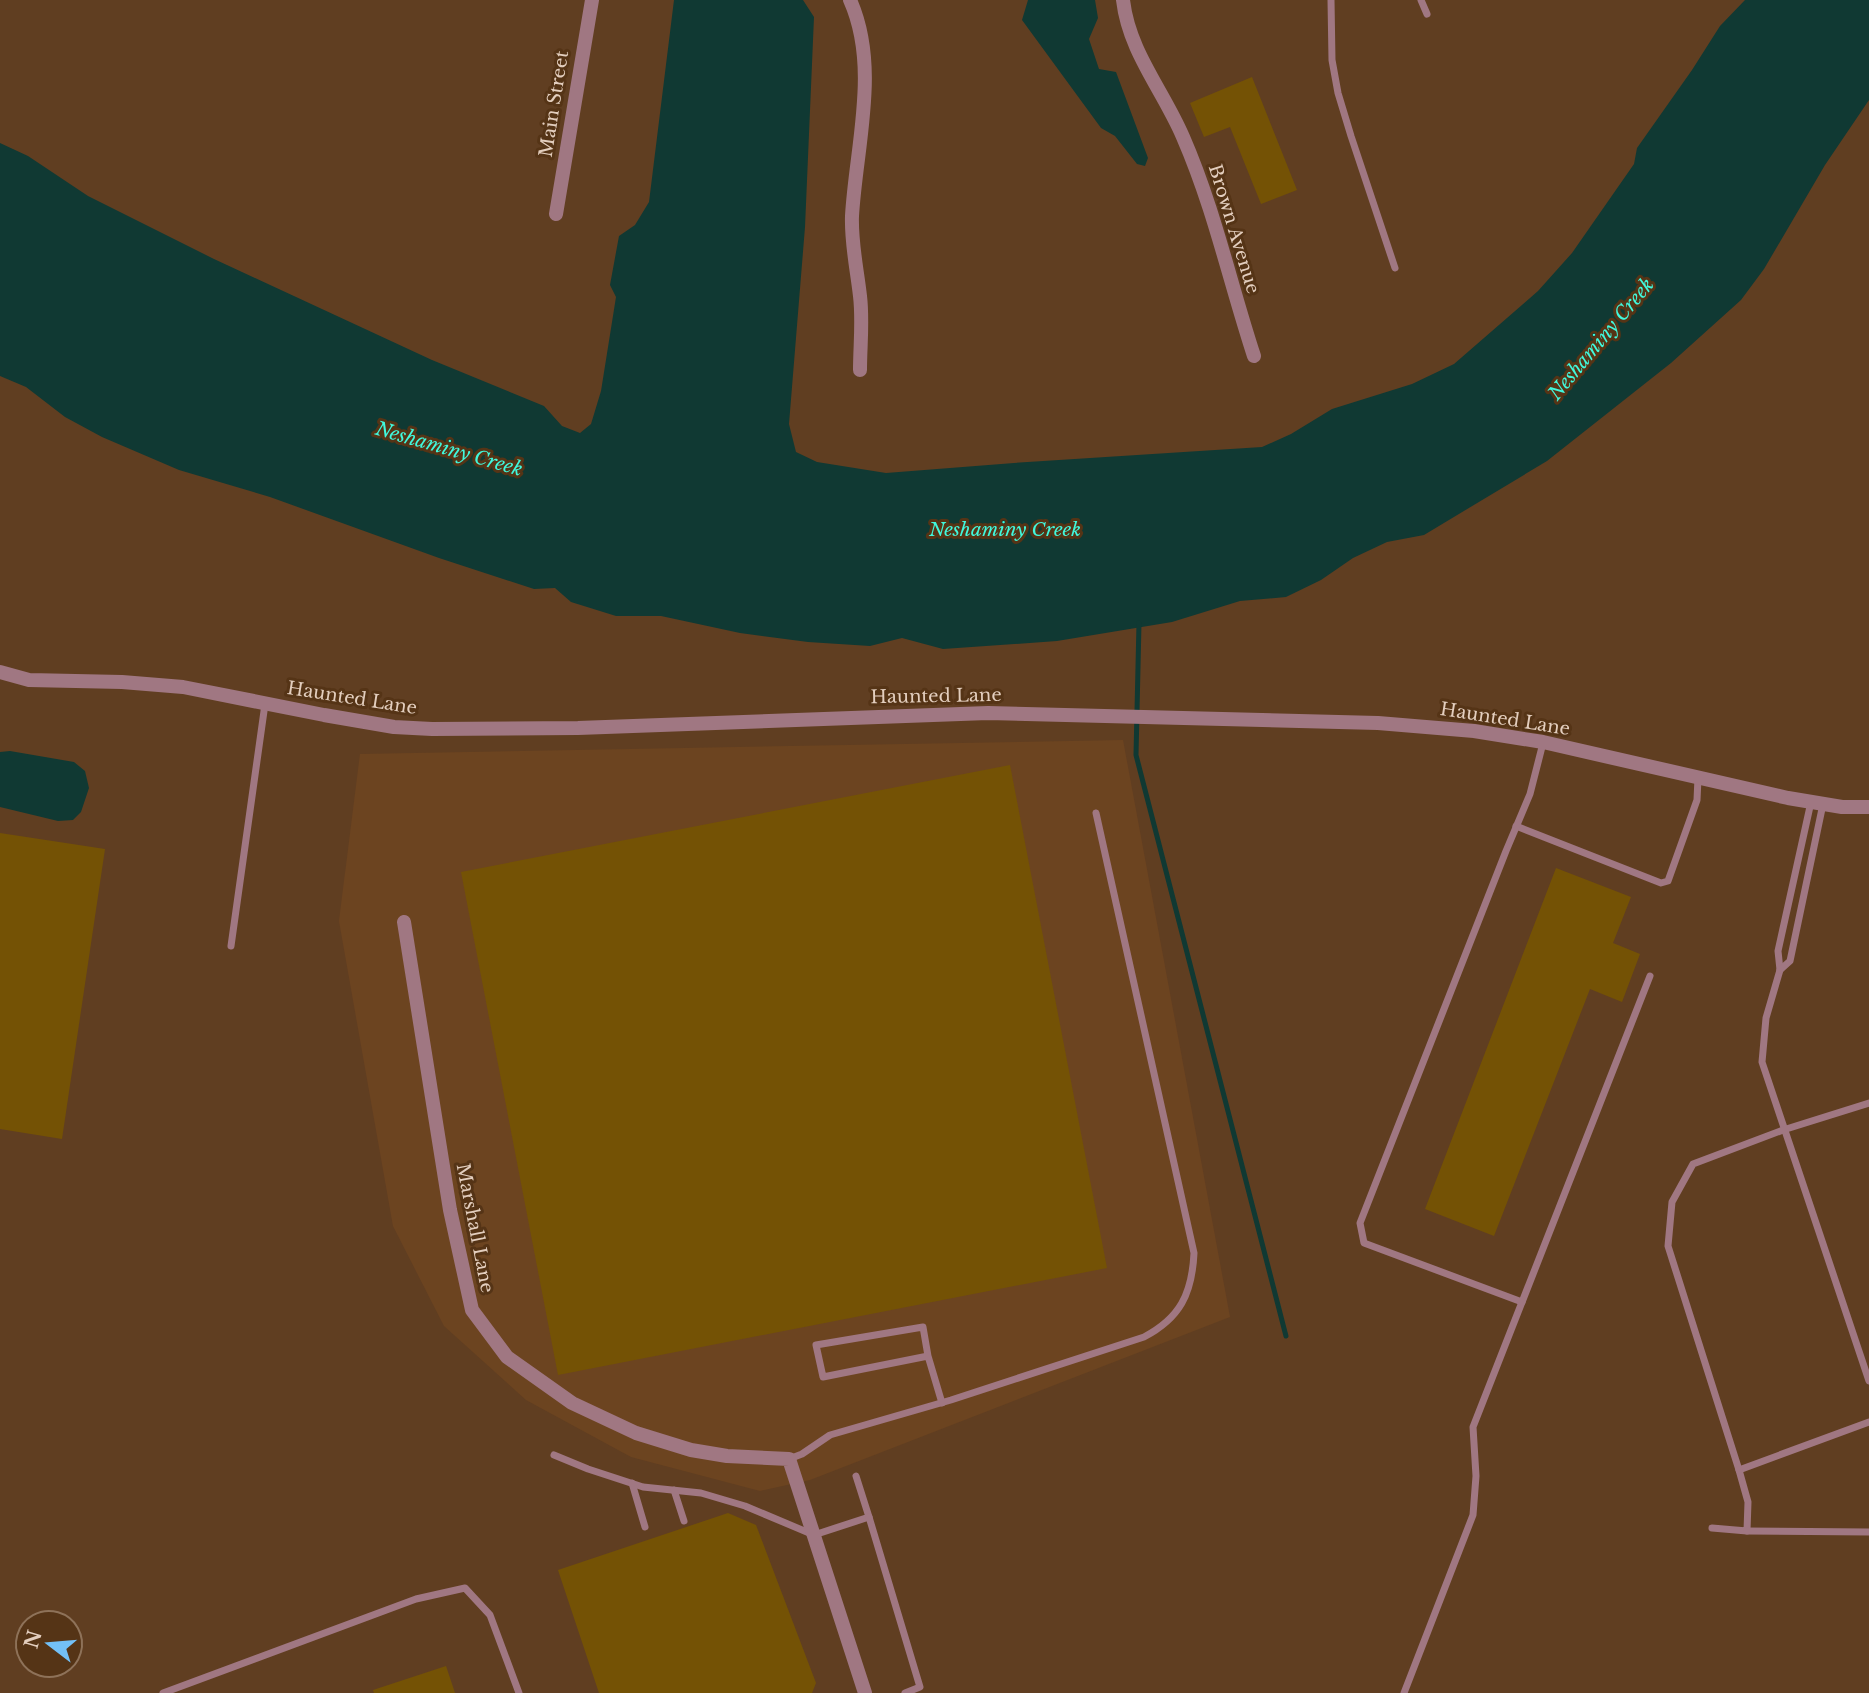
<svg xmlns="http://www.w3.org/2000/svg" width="1869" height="1693" font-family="'Libre Baskerville',serif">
<rect width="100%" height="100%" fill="#603e21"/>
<polygon fill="#6c4420" points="1123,740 1230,1317 810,1480 760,1491 631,1457 526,1400 444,1326 393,1226 339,921 360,754"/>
<g fill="#103933">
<polygon points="674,0 803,0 814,17 805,227 789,424 796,452 817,462 886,473 1014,463 1262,447 1291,434 1332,409 1412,384 1454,364 1538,291 1572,253 1634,164 1637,148 1692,70 1720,26 1745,0 1869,0 1869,100 1825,165 1764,269 1741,300 1671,363 1547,461 1424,535 1387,542 1353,558 1321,580 1286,597 1240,601 1172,622 1057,641 943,649 902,638 870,646 808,642 740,633 661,616 616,616 571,602 555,588 534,589 439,558 270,497 179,470 102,437 65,417 26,387 0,376 0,143 28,156 88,196 214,259 432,360 544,406 562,426 580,433 591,424 601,391 616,297 610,285 619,236 635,225 649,202"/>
<polygon points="1028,0 1095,0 1098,18 1089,39 1099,69 1116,72 1148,158 1145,166 1137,164 1115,136 1101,128 1022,20"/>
<polygon points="10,751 74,762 85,771 89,788 81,812 73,820 58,821 0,807 0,752"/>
</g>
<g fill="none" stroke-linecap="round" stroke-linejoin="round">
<polyline stroke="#103933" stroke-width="5" points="1139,623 1136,755 1286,1336"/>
</g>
<g fill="#745205">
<polygon points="1252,77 1297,190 1261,204 1230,127 1204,137 1190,103"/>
<polygon points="1010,765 1107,1268 558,1375 461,872"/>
<polygon points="0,833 105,849 62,1139 0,1129"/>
<polygon points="1556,868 1631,897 1613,943 1640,954 1622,1002 1590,989 1494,1236 1425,1209"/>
<polygon points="728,1513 756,1525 816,1683 812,1693 599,1693 558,1570"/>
<polygon points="446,1666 455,1693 374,1693 373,1690"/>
</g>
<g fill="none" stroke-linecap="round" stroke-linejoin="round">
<g stroke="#a07782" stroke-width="7">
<polyline points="1331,0 1332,60 1338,93 1351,136 1395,268"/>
<polyline points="1421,0 1427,14"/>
<polyline points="1811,802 1778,951 1780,970 1766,1018 1762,1062 1869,1381"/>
<polyline points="1516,826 1661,883 1668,881 1697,800 1698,778"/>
<polyline points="231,946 265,704"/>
<polyline points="1780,970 1790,961 1823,804"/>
<polyline points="1869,1103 1783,1130 1693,1164 1672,1202 1668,1246 1739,1470 1869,1422"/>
<polyline points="1522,1302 1364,1243 1360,1223 1506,851 1530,794 1543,743"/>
<polyline points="928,1356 923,1327 816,1345 823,1377 928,1356 942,1403"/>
<polyline points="554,1455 588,1469 643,1487 701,1493 745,1506 814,1535 869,1517 856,1476"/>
<path d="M789 1459 802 1454 830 1435 951 1400 1144 1337C1180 1318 1192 1294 1194 1253L1096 813"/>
<polyline points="632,1483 645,1527"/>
<polyline points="674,1490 684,1521"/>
<polyline points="869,1517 920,1687 905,1693"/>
<polyline points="1712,1528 1747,1531 1748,1502 1739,1470"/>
<polyline points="1747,1531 1869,1532"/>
<polyline points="163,1693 416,1599 465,1588 490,1615 519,1693"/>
<polyline points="1404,1693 1473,1515 1476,1476 1473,1427 1650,976"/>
</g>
<g stroke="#a07782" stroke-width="14">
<path d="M850 0C880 67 856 146 852 216 851 243 857 269 860 296 863 321 860 346 860 370"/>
<path d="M1123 0C1129 52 1163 90 1183 137 1214 208 1230 283 1254 356"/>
<polyline points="556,214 592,0"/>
<polyline points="404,922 450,1210 472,1310 507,1357 572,1403 636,1433 691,1450 727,1456 789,1459 865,1693"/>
</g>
<polyline stroke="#a07782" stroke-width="14" points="0,672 29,680 122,682 183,687 324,715 394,727 432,729 578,728 988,713 1378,723 1474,731 1543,742 1788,798 1842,807 1869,807"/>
</g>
<g text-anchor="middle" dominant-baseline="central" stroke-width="6" stroke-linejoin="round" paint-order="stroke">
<g font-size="18" fill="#e3cebe" stroke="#553416">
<text transform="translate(554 104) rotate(-81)">Main Street</text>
<text transform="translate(1234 229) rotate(73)">Brown Avenue</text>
<text transform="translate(936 696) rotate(-1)">Haunted Lane</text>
<text transform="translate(352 698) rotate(9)">Haunted Lane</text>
<text transform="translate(1505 719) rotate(9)">Haunted Lane</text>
<text transform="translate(475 1228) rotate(79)">Marshall Lane</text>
</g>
<g font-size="19" font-style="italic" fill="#40f8dd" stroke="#553416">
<text transform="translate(1601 339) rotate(-50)">Neshaminy Creek</text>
<text transform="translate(449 449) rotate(16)">Neshaminy Creek</text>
<text x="1005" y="529">Neshaminy Creek</text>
</g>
</g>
<g transform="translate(49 1644) rotate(286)"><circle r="33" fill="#553416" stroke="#8e7259" stroke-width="2"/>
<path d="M0-5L12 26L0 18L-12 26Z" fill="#73c0f6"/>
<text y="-10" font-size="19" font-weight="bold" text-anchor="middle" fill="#e3cebe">N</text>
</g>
</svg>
